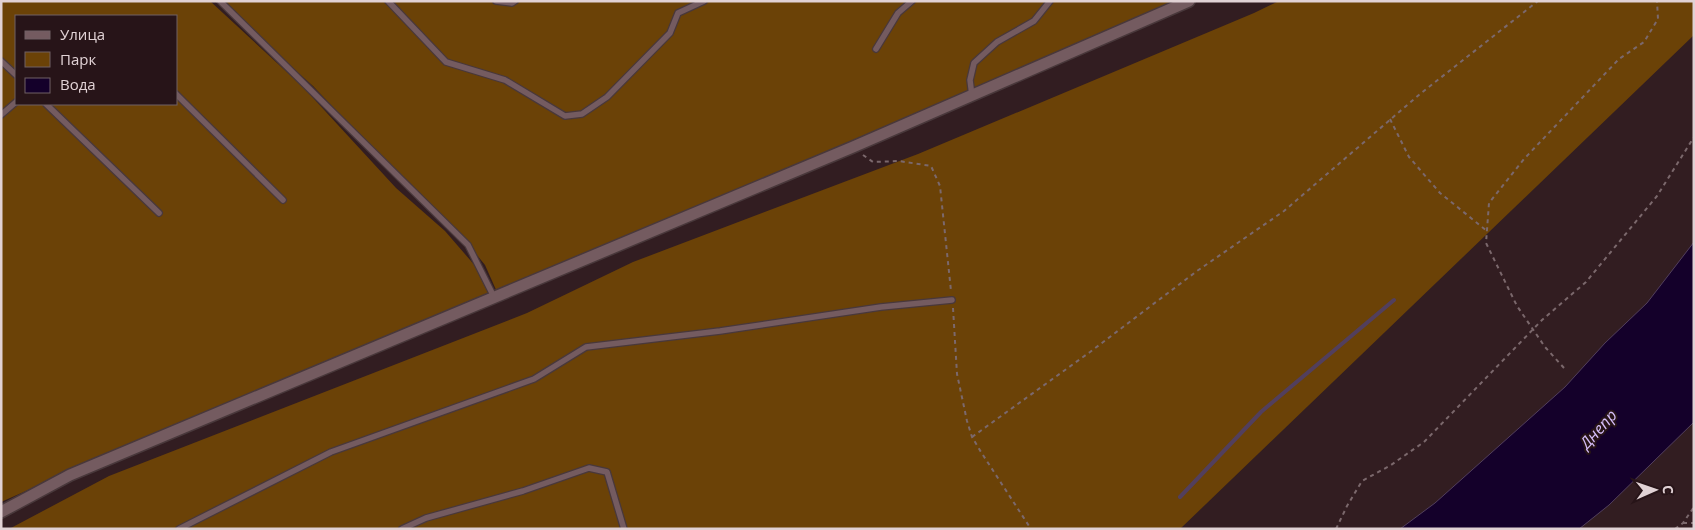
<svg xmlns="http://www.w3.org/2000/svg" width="1695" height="530" font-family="'Open Sans',sans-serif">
<rect width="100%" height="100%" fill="#321d21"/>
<g fill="#6b4207" fill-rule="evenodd">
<path d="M1 1H210L303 87 396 188 445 231 477 268 492 299 303 381 35 487 1 502ZM16 16H176V104H16Z"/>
<polygon points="225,1 1178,1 964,96 497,292 485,265 455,228 410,189 313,86 278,55"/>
<polygon points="1279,1 1694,1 1694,35 1180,529 9,529 109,476 527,313 633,262 918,154 1254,13"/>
</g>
<polygon fill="#14002a" stroke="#523f5d" points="1694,242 1694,422 1609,505 1579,529 1400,529 1435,503 1565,387 1605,343 1647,303"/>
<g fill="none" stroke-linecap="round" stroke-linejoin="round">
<polyline stroke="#523f5d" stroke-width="4" points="1180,497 1261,412 1394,300"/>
<g stroke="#49383b" stroke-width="8">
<g id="lane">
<polyline points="220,1 468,245 494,297"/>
<polyline points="388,1 446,62 505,80 565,116 582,114 607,97 670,33 678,13 704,1"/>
<polyline points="496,1 512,3 515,1"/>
<polyline points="876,49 898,13 912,1"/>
<polyline points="1,61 16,75"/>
<polyline points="176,94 283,200"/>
<polyline points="972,96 970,80 974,63 997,42 1034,21 1050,1"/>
<polyline points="46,104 159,213"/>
<polyline points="1,115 16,102"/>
<polyline points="179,529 331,452 534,379 586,347 720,331 881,307 952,300"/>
<polyline points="402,529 426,518 523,491 589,468 607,472 624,529"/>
</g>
</g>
<g stroke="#49383b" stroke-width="14">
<polyline id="street" points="1,512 70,475 853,147 1189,1"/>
</g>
<g stroke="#7b686c" stroke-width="2" stroke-dasharray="4 4" stroke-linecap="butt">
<polyline points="1390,119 1409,157 1440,193 1487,231"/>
<polyline points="863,155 873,162 899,161 931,166 940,186 951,291"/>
<polyline points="953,308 957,374 967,421 972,437 981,452 1031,529"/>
<polyline points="1564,368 1545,347 1517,306 1486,243 1489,203 1524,159 1619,59 1644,42 1658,19 1657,1"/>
<polyline points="972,437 1090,352 1197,271 1284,211 1420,94 1538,1"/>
<polyline points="1683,523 1694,523"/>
<polyline points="1336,529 1347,506 1362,481 1391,465 1424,442 1542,320 1586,282 1657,196 1694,137"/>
<polyline points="1675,529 1683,523 1694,507"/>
</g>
<use href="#lane" stroke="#745b60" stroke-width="5.5"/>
<use href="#street" stroke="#745b60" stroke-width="11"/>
</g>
<g text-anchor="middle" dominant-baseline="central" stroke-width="4" stroke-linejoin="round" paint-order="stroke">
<g font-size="16" font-style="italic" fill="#d5bef9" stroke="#271418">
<text transform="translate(1598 429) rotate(-48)">Днепр</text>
</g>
</g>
<rect width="1695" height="530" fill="none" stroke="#e1d2d5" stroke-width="5"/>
<rect x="15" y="15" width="162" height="90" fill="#271418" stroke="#716064"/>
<rect x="25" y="31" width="25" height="8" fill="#745b60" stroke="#716064"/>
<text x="60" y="40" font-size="15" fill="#e1d2d5">Улица</text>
<rect x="25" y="52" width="25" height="15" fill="#6b4207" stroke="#716064"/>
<text x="60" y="65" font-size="15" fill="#e1d2d5">Парк</text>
<rect x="25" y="78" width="25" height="15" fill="#14002a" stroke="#716064"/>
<text x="60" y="90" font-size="15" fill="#e1d2d5">Вода</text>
<g transform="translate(1655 490) rotate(88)" stroke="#271418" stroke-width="4" paint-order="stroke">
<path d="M0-4L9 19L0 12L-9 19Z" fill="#e1d2d5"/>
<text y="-8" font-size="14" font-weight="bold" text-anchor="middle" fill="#e1d2d5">С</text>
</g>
</svg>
